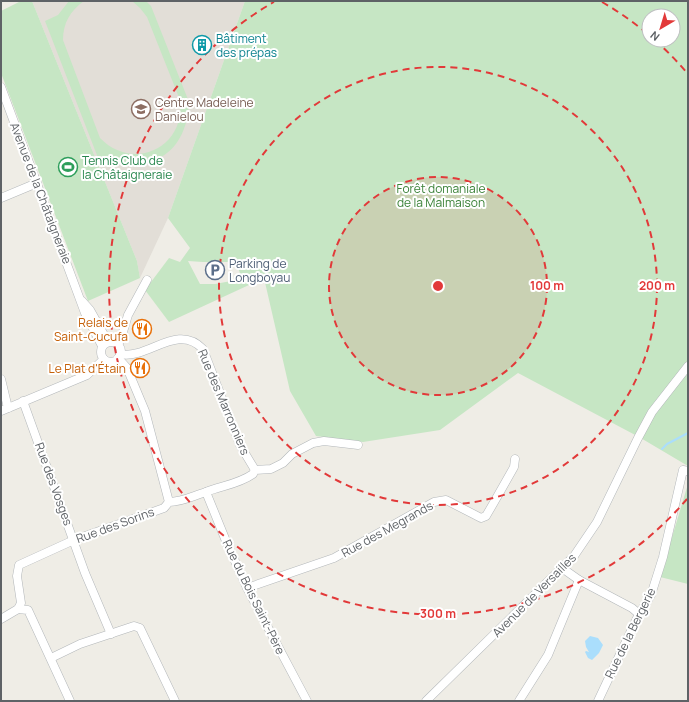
<svg xmlns="http://www.w3.org/2000/svg" width="689" height="702" font-family="Manrope,sans-serif">
<rect width="100%" height="100%" fill="#efede6"/>
<polygon fill="#e2ded7" points="32,1 245,1 168,218 140,278 137,261"/>
<g fill="#c6e6c4" fill-rule="evenodd">
<polygon points="21,1 32,1 137,261 140,278 88,301 1,73 1,11"/>
<path d="M69 1H84C70 11 63 23 63 40L100 138C133 172 186 148 180 100L147 17 140 8 132 1H146L151 6 189 102C188 133 173 160 140 164 130 165 122 161 112 160 109 159 104 161 100 163L45 21 58 15Z"/>
<path d="M245 1H688V466L639 437 518 373 440 430 363 442 316 436 290 391 264 278 169 322 145 290 169 258 180 262 190 248 168 218ZM649 16H673V40H649ZM188 261 203 262H236L242 279 215 284H200Z"/>
<polygon points="688,484 688,584 660,577"/>
</g>
<polygon fill="#aadefc" points="590,636 598,638 603,645 599,653 592,660 588,658 585,652 586,651 589,652 586,647 585,641"/>
<g fill="none" stroke-linecap="round" stroke-linejoin="round">
<polyline stroke="#aadefc" stroke-width="2" points="662,449 667,444 688,433"/>
<g stroke="#b3b7ba" stroke-width="9">
<g id="minor">
<polyline points="1,87 85,313 102,346"/>
<polyline points="1,198 37,183"/>
<polyline points="82,301 90,310 108,342"/>
<circle cx="111" cy="352" r="10"/>
<polyline points="118,345 122,335 128,315 147,280"/>
<path d="M120 354C148 360 177 322 203 349L240 445 255 470"/>
<polyline points="118,358 127,368 145,411 169,502"/>
<polyline points="1,379 8,408"/>
<polyline points="23,401 85,573 111,634"/>
<polyline points="1,411 87,375 104,359"/>
<polyline points="206,492 226,541 247,588 307,701"/>
<polyline points="562,568 579,580 632,608 639,614"/>
<polyline points="247,588 334,558 434,502 446,500 481,518 486,516 493,504 514,467 515,459"/>
<polyline points="18,609 28,610 70,701"/>
<path d="M1 619 18 609 21 603 17 576 19 565 74 540 164 508 169 502C182 502 193 496 206 492 221 486 239 484 253 474L255 470 271 469 283 463 292 454 313 443 324 441 358 445"/>
<polyline points="51,658 80,644 134,626 140,628 175,701"/>
<polyline points="426,701 574,556 597,522 638,438 652,412 688,366"/>
<polyline points="519,701 548,655 579,580"/>
<polyline points="598,701 639,614 651,595 663,557 683,470 688,471"/>
</g>
</g>
<use href="#minor" stroke="#fff" stroke-width="8"/>
</g>
<circle cx="438" cy="286" r="109" fill="#e23939" fill-opacity=".12"/>
<g fill="none" stroke="#e23939" stroke-width="2" stroke-dasharray="7 5">
<circle cx="438" cy="286" r="109"/>
<circle cx="438" cy="286" r="219"/>
<path d="M687 499A328 328 0 1 1 274 2M602 2A328 328 0 0 1 649 35M655 40A328 328 0 0 1 687 73"/>
</g>
<defs>
<g id="building-ring" transform="scale(1)"><circle r="9.5" fill="#fff" stroke="#0f9aa8" stroke-width="1.5"/><path d="M-4-6H4V6H1V3H-1V6H-4ZM-2.5-4.3h1.7v1.8h-1.7ZM.8-4.3h1.7v1.8H.8ZM-2.5-1h1.7V.8h-1.7ZM.8-1h1.7V.8H.8Z" fill="#0f9aa8"/></g>
<g id="school-ring" transform="scale(1)"><circle r="9.5" fill="#fff" stroke="#8d6e63" stroke-width="1.5"/><path d="M0-5L7-2L0 1L-7-2ZM-4 1L0 2.5L4 1V4Q0 6-4 4Z" fill="#8d6e63"/></g>
<g id="stadium-ring" transform="scale(1)"><circle r="9.5" fill="#fff" stroke="#2e9e5b" stroke-width="1.5"/><path d="M0-5a6.5 5 0 1 0 0 10a6.5 5 0 1 0 0-10ZM-3.5-1.8h7v3.6h-7Z" fill="#2e9e5b"/></g>
<g id="parking-ring" transform="scale(1)"><circle r="9.5" fill="#fff" stroke="#5c6f8a" stroke-width="1.5"/><path d="M-3.5-5.5H1a3.5 3.5 0 0 1 0 7H-1V5.5H-3.5ZM-1-3.4V-.6H.8a1.4 1.4 0 0 0 0-2.8Z" fill="#5c6f8a"/></g>
<g id="restaurant-ring" transform="scale(1)"><circle r="9.5" fill="#fff" stroke="#e8710a" stroke-width="1.5"/><path d="M-5-6h1v4h1v-4h1v4h1v-4h1v5L-1.5 .5V6h-2V.5L-5-1ZM5-6V6H3V1.5H1.5Q1.5-4 5-6Z" fill="#e8710a"/></g>
</defs>
<g fill-rule="evenodd">
<use href="#building-ring" x="202" y="45"/>
<use href="#school-ring" x="141" y="109"/>
<use href="#stadium-ring" x="68" y="167"/>
<use href="#parking-ring" x="215" y="270"/>
<use href="#restaurant-ring" x="142" y="329"/>
<use href="#restaurant-ring" x="140" y="368"/>
</g>
<g text-anchor="middle" dominant-baseline="central" stroke-width="4" stroke-linejoin="round" paint-order="stroke">
<g font-size="12" fill="#0d838f" stroke="#fff" text-anchor="start">
<text x="216" y="38">Bâtiment<tspan x="216" dy="14">des prépas</tspan></text>
</g>
<g font-size="12" fill="#785e54" stroke="#fff" text-anchor="start">
<text x="155" y="102">Centre Madeleine<tspan x="155" dy="14">Danielou</tspan></text>
</g>
<g font-size="12" fill="#27864d" stroke="#fff" text-anchor="start">
<text x="82" y="160">Tennis Club de<tspan x="82" dy="14">la Châtaigneraie</tspan></text>
</g>
<g font-size="12" fill="#3b8238" stroke="#fff">
<text x="441" y="188">Forêt domaniale<tspan x="441" dy="14">de la Malmaison</tspan></text>
</g>
<g font-size="12" fill="#5e6266" stroke="#fff">
<text transform="translate(41 193) rotate(69)">Avenue de la Châtaigneraie</text>
<text transform="translate(224 402) rotate(67)">Rue des Marronniers</text>
<text transform="translate(54 484) rotate(70)">Rue des Vosges</text>
<text transform="translate(115 525) rotate(-20)">Rue des Sorins</text>
<text transform="translate(387 529) rotate(-29)">Rue des Megrands</text>
<text transform="translate(534 595) rotate(-45)">Avenue de Versailles</text>
<text transform="translate(254 597) rotate(64)">Rue du Bois Saint-Père</text>
<text transform="translate(630 633) rotate(-64)">Rue de la Bergerie</text>
</g>
<g font-size="12" fill="#4e5e75" stroke="#fff" text-anchor="start">
<text x="229" y="263">Parking de<tspan x="229" dy="14">Longboyau</tspan></text>
</g>
<g font-size="12" fill="#c56008" stroke="#fff" text-anchor="end">
<text x="128" y="322">Relais de<tspan x="128" dy="14">Saint-Cucufa</tspan></text>
<text x="126" y="368">Le Plat d'Étain</text>
</g>
</g>
<circle cx="438" cy="286" r="6" fill="#e23939" stroke="#fff" stroke-width="2"/>
<g font-size="12" text-anchor="middle" font-weight="bold" fill="#e23939" stroke="#fff" stroke-width="4" stroke-linejoin="round" paint-order="stroke">
<text x="547" y="290">100 m</text>
<text x="657" y="290">200 m</text>
<text x="438" y="618">300 m</text>
</g>
<rect width="689" height="702" fill="none" stroke="#5e6266" stroke-width="4"/>
<g transform="translate(661 28) rotate(218)"><circle r="19" fill="#ffffff" stroke="#bfc0c2"/>
<path d="M0-3L7 15L0 10L-7 15Z" fill="#e23939"/>
<text y="-6" font-size="11" font-weight="bold" text-anchor="middle" fill="#5e6266">N</text>
</g>
</svg>
